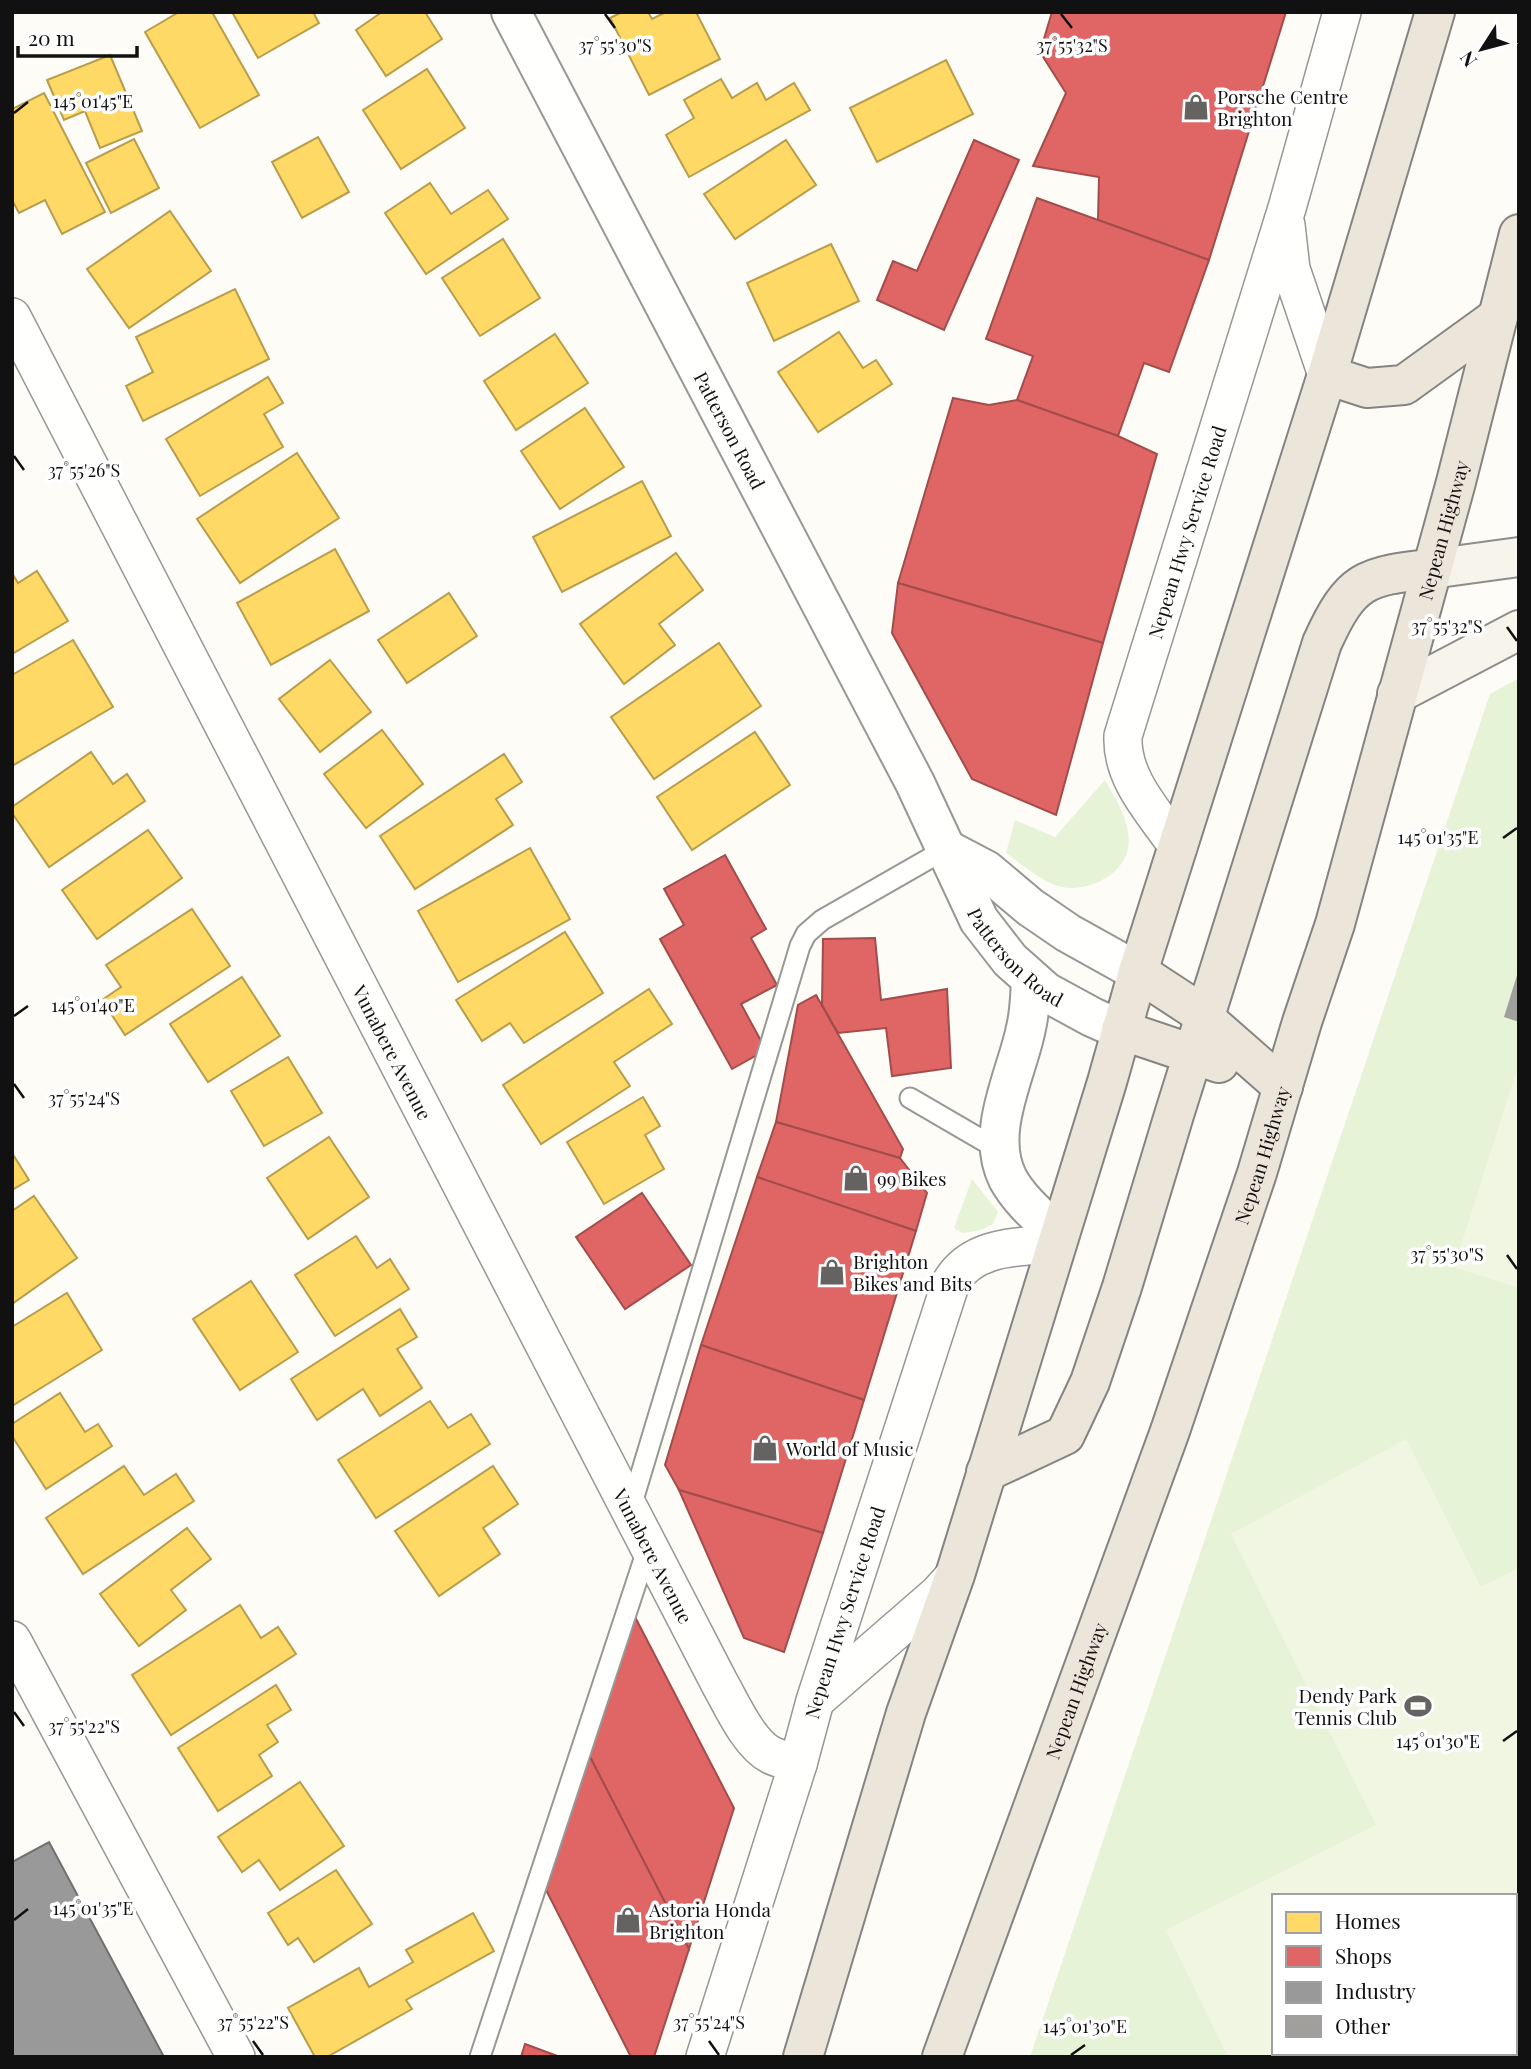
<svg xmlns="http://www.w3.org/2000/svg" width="1531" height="2069" font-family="'Playfair Display',serif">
<rect width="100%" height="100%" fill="#fdfcf7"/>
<g fill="#e7f3d7" fill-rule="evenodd">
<path d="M1519 678V2057H1030L1490 694ZM1274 1896H1515V2053H1274Z"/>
<path d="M1105 780C1125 814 1147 853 1104 879 1092 886 1075 890 1062 887 1042 883 1022 864 1006 853L1015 820 1055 837Z"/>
<polygon points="972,1179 998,1212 993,1224 982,1230 962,1233 954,1228"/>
</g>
<g fill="#f0f6e1" fill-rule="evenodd">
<polygon points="1519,1063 1519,1288 1454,1267"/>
<path d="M1406 1439 1481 1587 1519 1568V2057H1228L1166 1930 1376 1825 1231 1534ZM1274 1896H1515V2053H1274Z"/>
</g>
<g fill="#ffd966" stroke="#b89d4c" stroke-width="2">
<polygon points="179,12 212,12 259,95 200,128 145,32"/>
<polygon points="232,12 313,12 319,23 258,58"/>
<polygon points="382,12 425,12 442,39 386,76 356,30"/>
<polygon points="622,12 648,12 652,19 666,12 696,12 720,59 649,95 610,18"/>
<polygon points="110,55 142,131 100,148 85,111 64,120 47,80"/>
<polygon points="946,60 973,114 877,162 850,108"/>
<polygon points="427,69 465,128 401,169 363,110"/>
<polygon points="721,79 732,98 757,83 766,100 794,83 810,110 689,177 666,135 694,118 684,100"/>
<polygon points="44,93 105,212 62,234 45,200 19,213 12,200 12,109"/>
<polygon points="318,137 349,192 302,218 272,162"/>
<polygon points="134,139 159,188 111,213 86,163"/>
<polygon points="786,140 816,185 735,239 704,194"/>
<polygon points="430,183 451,214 488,190 508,219 426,274 385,213"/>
<polygon points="170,211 211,271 129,328 87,269"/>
<polygon points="503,239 540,298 480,336 442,278"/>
<polygon points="831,244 859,301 774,341 747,283"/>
<polygon points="235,289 269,359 143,421 126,386 153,372 136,337"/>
<polygon points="839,332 863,368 876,360 892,384 818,432 778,372"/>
<polygon points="555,334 588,383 516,430 484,381"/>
<polygon points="268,377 283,403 264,414 283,447 200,496 166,439"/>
<polygon points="585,408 624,467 560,509 521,451"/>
<polygon points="297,453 339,518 240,583 197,519"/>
<polygon points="642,481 671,536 562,592 533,537"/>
<polygon points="335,549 369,611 271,665 237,603"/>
<polygon points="676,553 703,590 659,624 675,645 624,684 580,624"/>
<polygon points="37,571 68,621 12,654 12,573 18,583"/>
<polygon points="449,593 477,636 407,683 378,640"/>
<polygon points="73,640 113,707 12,766 12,675"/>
<polygon points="719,643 761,706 654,779 611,717"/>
<polygon points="330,660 371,712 320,752 279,699"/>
<polygon points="382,730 423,784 366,828 324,774"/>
<polygon points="755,732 790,785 692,850 657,797"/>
<polygon points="91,752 113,784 127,774 145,801 49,867 12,813 12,807"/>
<polygon points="504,754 522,782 496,799 513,825 415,889 380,836"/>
<polygon points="148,830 182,878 97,939 62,890"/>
<polygon points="530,848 570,919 458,982 418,911"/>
<polygon points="192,909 230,966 125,1035 102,1000 121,987 106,965"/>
<polygon points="565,932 603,993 524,1043 510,1023 482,1041 456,1000"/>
<polygon points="242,977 280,1036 208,1082 170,1024"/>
<polygon points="649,989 672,1024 614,1062 630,1086 541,1144 503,1085"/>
<polygon points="288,1057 322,1113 264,1146 231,1091"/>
<polygon points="643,1097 660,1126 645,1135 664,1169 604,1204 567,1142"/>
<polygon points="329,1137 369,1197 308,1239 267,1178"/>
<polygon points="12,1153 29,1180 12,1190"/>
<polygon points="34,1196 77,1258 12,1304 12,1211"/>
<polygon points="356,1236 377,1268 390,1259 409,1289 335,1336 295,1275"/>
<polygon points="251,1281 298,1352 240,1390 193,1319"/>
<polygon points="67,1293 102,1350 12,1406 12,1327"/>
<polygon points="400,1309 417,1337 397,1349 422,1388 380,1416 363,1389 317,1420 291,1379"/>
<polygon points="60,1393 85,1432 98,1424 112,1446 46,1489 12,1436 12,1424"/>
<polygon points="430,1401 448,1428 471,1414 490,1444 376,1518 338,1460"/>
<polygon points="124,1466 144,1495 176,1474 194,1501 83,1574 46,1518"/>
<polygon points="493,1466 518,1504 483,1528 500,1554 439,1596 395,1531"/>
<polygon points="187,1528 211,1559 171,1590 186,1610 139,1646 100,1594"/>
<polygon points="240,1605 261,1638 278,1627 296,1654 171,1735 132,1675"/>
<polygon points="276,1685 291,1710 267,1725 278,1742 259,1755 272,1776 218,1811 178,1748"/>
<polygon points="300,1782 344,1846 280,1890 259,1860 242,1872 218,1837"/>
<polygon points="336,1870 372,1924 314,1962 298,1938 288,1945 268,1913"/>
<polygon points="473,1913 494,1951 406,2000 412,2009 327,2057 315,2057 288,2008 359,1968 369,1987 413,1962 406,1950"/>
</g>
<g fill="#e06666" stroke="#a24c4c" stroke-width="2">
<polygon points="1052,12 1286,12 1209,260 1098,220 1099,177 1033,166 1066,93 1040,52"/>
<polygon points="974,140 1019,160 944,330 877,300 893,261 917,271"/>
<polygon points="1037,198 1209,260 1169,372 1144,363 1118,436 1017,400 1033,356 986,339"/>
<polygon points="953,398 989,405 1017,400 1118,436 1157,454 1103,643 898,583"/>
<polygon points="898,583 1103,643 1056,815 972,779 892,633"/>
<polygon points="725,855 766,929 751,938 777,985 741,1004 766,1050 732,1069 660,939 684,925 664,889"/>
<polygon points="875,938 881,1000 947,989 951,1068 892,1076 886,1028 838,1033 822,1005 823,939"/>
<polygon points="816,995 903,1149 900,1158 776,1122 798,1005"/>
<polygon points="776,1122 900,1158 927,1193 916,1231 757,1177"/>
<polygon points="757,1177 916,1231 864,1400 701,1345"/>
<polygon points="642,1193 691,1265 625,1309 576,1237"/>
<polygon points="701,1345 864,1400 823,1533 679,1490 665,1465"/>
<polygon points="679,1490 823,1533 784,1652 744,1638"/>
<polygon points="633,1613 734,1808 689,1949 589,1755"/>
<polygon points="589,1755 689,1949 654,2057 631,2057 546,1890"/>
<polygon points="525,2044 560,2057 521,2057"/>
</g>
<polygon fill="#999" stroke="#707070" stroke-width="2" points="49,1842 164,2057 12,2057 12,1862"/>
<polygon fill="#a19f9c" points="1518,972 1519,972 1519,1022 1504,1017"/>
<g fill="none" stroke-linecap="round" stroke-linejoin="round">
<g stroke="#979795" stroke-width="23">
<g id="service">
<polyline points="910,1098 1001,1151"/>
<polyline points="630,1510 800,946 806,934 822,920 946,849"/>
<polyline points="480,2057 648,1547"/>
</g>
</g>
<g stroke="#979795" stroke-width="40">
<g id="minor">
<polyline points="1286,225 1291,269 1327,375"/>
<path id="s1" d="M12 317 720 1684C732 1705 749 1744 771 1755 779 1759 789 1761 798 1764"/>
<path id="s2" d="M1178 847C1155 813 1121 779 1123 736L1287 208 1342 12"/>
<polyline points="12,1640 236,2057"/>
<polyline points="816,1700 938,1594 955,1575"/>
<path id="s3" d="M705 2057 798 1764 815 1701 951 1282C973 1245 1018 1247 1055 1244"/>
</g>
</g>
<g stroke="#979795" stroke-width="42">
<g id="tertiary">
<path id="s4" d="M511 12 915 783 979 920 1010 960 1046 992 1092 1017 1121 1030"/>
<polyline points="946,849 986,870 1030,907 1068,933 1138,972"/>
<path d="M1031 980C1030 996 1030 1012 1026 1028 1017 1074 984 1132 1008 1179 1020 1201 1041 1218 1059 1235"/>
</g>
</g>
<g stroke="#8e8d8b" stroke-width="42">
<g id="secondary">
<polyline points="1431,569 1519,557"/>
<polyline points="1397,694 1519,630"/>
</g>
</g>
<g stroke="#858482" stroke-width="42">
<g id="trunk">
<polyline points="1327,375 1367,388 1404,385 1498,317"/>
<polyline points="1138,972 1193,1008 1283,1087"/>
<polyline points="1121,1030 1219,1063"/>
<path d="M986 1472 1065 1435 1090 1382 1122 1287 1174 1115 1322 643C1351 579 1365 576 1431 569"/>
<polyline points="803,2057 906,1713 955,1575 1107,1082 1138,972 1327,375 1435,12"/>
<path id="s5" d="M942 2057 1170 1431 1257 1173 1302 1022 1335 924 1456 482 1519 234"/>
</g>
</g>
<use href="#service" stroke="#fffffe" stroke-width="19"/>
<use href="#minor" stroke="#fffffe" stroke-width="37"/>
<use href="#tertiary" stroke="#fffffe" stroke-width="38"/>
<use href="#secondary" stroke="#f6f4eb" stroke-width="38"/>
<use href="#trunk" stroke="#ece5da" stroke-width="38"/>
</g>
<path fill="none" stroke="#111" stroke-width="2.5" d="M605 14 615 28M1061 14 1072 28M14 113 28 102M14 456 24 470M1507 627 1517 641M1503 838 1517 828M14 1016 28 1006M14 1084 24 1098M1507 1255 1517 1269M14 1712 24 1726M1503 1741 1517 1731M14 1920 28 1909M253 2041 263 2055M709 2041 719 2055M1071 2055 1085 2045"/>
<defs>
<g id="shop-bare" transform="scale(2.1)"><path d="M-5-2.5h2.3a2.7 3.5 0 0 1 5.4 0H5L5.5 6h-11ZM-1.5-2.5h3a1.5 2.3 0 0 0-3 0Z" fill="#646362" stroke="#fff" stroke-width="2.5" paint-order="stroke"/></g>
<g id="stadium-bare" transform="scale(2.1)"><path d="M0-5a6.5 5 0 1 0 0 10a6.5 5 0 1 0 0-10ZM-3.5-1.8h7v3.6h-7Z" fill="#646362" stroke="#fff" stroke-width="2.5" paint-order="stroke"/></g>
</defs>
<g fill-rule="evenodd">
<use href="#shop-bare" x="1196" y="107"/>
<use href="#shop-bare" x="856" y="1178"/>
<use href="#shop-bare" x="832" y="1272"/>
<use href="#shop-bare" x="765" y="1448"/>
<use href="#stadium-bare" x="1418" y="1706"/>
<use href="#shop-bare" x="628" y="1920"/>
</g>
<g text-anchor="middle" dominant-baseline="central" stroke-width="7" stroke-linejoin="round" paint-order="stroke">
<g font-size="19" fill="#111" stroke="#fff" text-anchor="start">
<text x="1217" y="96">Porsche Centre<tspan x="1217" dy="22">Brighton</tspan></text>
<text x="877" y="1178">99 Bikes</text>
<text x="853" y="1261">Brighton<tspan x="853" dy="22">Bikes and Bits</tspan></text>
<text x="786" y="1448">World of Music</text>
<text x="1397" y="1695" text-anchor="end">Dendy Park<tspan x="1397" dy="22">Tennis Club</tspan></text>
<text x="649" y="1909">Astoria Honda<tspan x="649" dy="22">Brighton</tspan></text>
</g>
<g font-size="19" fill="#111" stroke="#fff">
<text stroke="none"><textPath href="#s4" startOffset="472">Patterson Road</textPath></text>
<text stroke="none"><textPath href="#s5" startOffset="1608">Nepean Highway</textPath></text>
<text stroke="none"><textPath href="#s2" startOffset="340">Nepean Hwy Service Road</textPath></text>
<text stroke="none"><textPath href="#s4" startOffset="1074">Patterson Road</textPath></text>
<text stroke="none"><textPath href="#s1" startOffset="828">Vunabere Avenue</textPath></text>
<text stroke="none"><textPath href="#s5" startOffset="957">Nepean Highway</textPath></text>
<text stroke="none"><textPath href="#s1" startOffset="1395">Vunabere Avenue</textPath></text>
<text stroke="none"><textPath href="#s3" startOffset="466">Nepean Hwy Service Road</textPath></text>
<text stroke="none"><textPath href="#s5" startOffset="390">Nepean Highway</textPath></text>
</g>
</g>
<g font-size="18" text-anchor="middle" fill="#111" stroke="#fff" stroke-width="7" stroke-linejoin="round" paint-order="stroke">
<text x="615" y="52">37°55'30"S</text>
<text x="1072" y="52">37°55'32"S</text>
<text x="93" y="108">145°01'45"E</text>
<text x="84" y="477">37°55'26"S</text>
<text x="1447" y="633">37°55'32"S</text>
<text x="1438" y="844">145°01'35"E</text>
<text x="93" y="1012">145°01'40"E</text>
<text x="84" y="1105">37°55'24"S</text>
<text x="1447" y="1261">37°55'30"S</text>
<text x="84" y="1733">37°55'22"S</text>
<text x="1438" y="1748">145°01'30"E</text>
<text x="93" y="1915">145°01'35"E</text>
<text x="253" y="2029">37°55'22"S</text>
<text x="709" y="2029">37°55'24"S</text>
<text x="1085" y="2033">145°01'30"E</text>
</g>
<rect width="1531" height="2069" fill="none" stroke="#111111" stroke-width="28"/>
<rect x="1272" y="1894" width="245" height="161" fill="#ffffff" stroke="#a0a0a0" stroke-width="2"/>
<rect x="1286" y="1912" width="35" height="21" fill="#ffd966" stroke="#a0a0a0" stroke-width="2"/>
<text x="1335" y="1929" font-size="21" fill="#111111">Homes</text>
<rect x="1286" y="1946" width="35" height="21" fill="#e06666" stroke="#a0a0a0" stroke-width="2"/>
<text x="1335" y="1964" font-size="21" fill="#111111">Shops</text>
<rect x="1286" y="1982" width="35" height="21" fill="#999999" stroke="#a0a0a0" stroke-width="2"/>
<text x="1335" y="1999" font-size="21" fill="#111111">Industry</text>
<rect x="1286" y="2016" width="35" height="21" fill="#a19f9c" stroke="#a0a0a0" stroke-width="2"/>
<text x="1335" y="2034" font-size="21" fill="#111111">Other</text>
<g transform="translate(1482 49) rotate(234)" stroke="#ffffff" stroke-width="5" paint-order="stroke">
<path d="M0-5L12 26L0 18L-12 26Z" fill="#111111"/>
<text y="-10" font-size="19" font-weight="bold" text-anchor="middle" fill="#111111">N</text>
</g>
<path d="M18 46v10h119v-10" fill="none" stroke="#111111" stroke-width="3.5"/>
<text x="28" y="46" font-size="21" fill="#111111" stroke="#ffffff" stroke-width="5" paint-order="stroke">20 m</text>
</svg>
